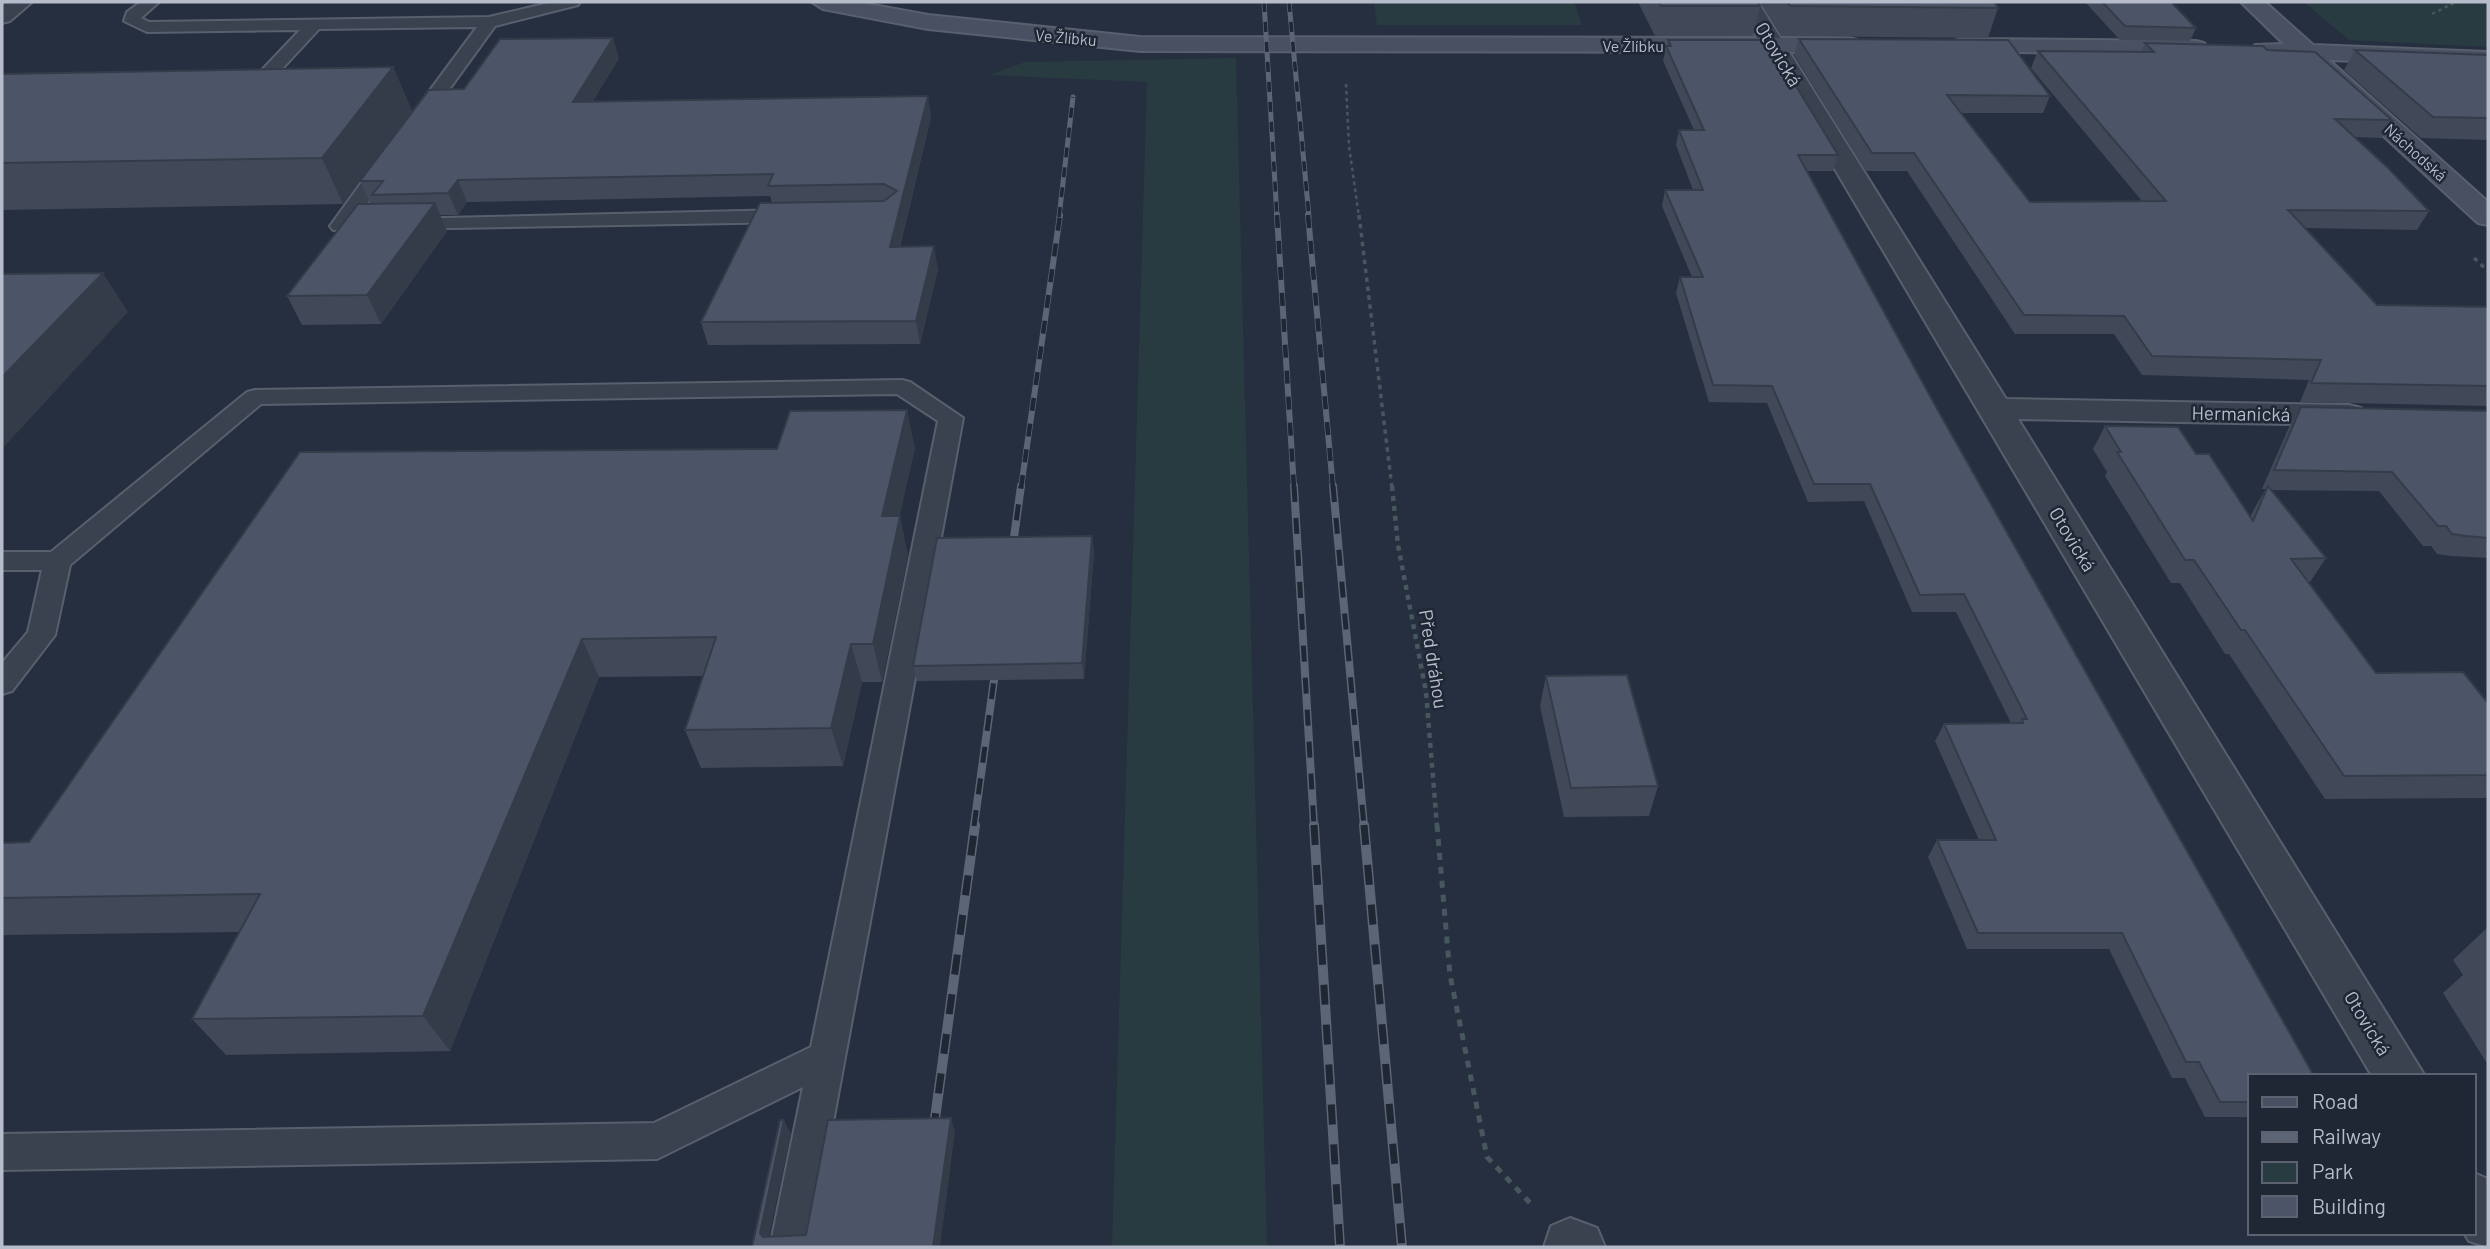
<svg xmlns="http://www.w3.org/2000/svg" width="2490" height="1249" font-family="Barlow,sans-serif">
<rect width="100%" height="100%" fill="#262f3f"/>
<g fill="#283b40">
<polygon points="1374,2 1574,2 1582,25 1377,25"/>
<polygon points="2304,2 2488,2 2488,47 2349,40"/>
<polygon points="1236,58 1267,1247 1112,1247 1147,82 989,75 1025,62"/>
</g>
<g fill="none" stroke-linecap="round" stroke-linejoin="round">
<g stroke="#585f6d" stroke-width="4">
<g id="lane">
<polygon points="141,2 159,2 141,18 149,22 489,17 553,2 580,2 578,5 495,26 424,124 417,126 408,120 477,27 319,29 256,97 244,97 241,93 244,89 300,30 147,32 124,21 127,12"/>
<polygon points="387,155 397,161 355,220 790,210 800,216 790,222 333,230 330,226 333,222 380,157"/>
<polygon points="902,380 910,382 963,418 810,1247 770,1247 803,1087 657,1159 2,1170 2,1134 654,1123 811,1047 938,421 897,394 261,404 70,565 55,635 12,691 2,694 2,663 28,632 42,570 2,570 2,552 51,552 247,392 255,390"/>
</g>
</g>
<g stroke="#585f6d" stroke-width="4">
<g id="street">
<polygon points="7,2 32,2 10,21 2,23 2,6"/>
<polygon points="1736,2 1758,2 2006,399 2349,405 2361,408 2366,415 2361,422 2349,425 2018,419 2425,1076 2372,1076"/>
<polygon points="2474,1173 2488,1179 2488,1247 2469,1241 2464,1233 2474,1233"/>
<polygon points="1570,1218 1597,1228 1605,1247 1544,1247 1551,1226"/>
</g>
</g>
<g stroke="#585f6d" stroke-width="4">
<g id="secondary">
<polygon points="812,2 857,2 928,15 1140,37 1849,38 1857,40 1861,45 1857,50 1849,52 1140,51 928,29 823,9"/>
<polygon points="2241,2 2265,2 2313,45 2488,52 2488,66 2329,60 2488,202 2488,225 2478,223 2300,59 2255,55 2251,50 2255,45 2284,44"/>
<polygon points="1962,39 2196,41 2204,43 2208,48 2204,53 2196,55 1954,51 1950,46 1954,41"/>
</g>
</g>
<g stroke="#46585d" stroke-width="2.5" stroke-dasharray="3.5 3.5" stroke-linecap="butt">
<polyline points="2432,14 2456,2"/>
<polyline points="1346,84 1349,146 1359,217"/>
</g>
<g stroke="#46585d" stroke-width="3.5" stroke-dasharray="4.5 4.5" stroke-linecap="butt">
<polyline points="1359,215 1392,488"/>
<polyline points="2474,258 2488,271"/>
</g>
<polyline stroke="#46585d" stroke-width="4.5" stroke-dasharray="5 5" stroke-linecap="butt" points="1392,486 1398,545 1426,692 1437,826"/>
<polyline stroke="#46585d" stroke-width="5" stroke-dasharray="7 7" stroke-linecap="butt" points="1437,825 1450,975 1487,1157 1530,1203"/>
<use href="#lane" fill="#3a414f" fill-rule="evenodd"/>
<use href="#street" fill="#3a414f" fill-rule="evenodd"/>
<use href="#secondary" fill="#485062" fill-rule="evenodd"/>
<g stroke="#5c6576" stroke-width="5">
<g id="rail-far3">
<polyline points="1264,2 1277,217"/>
<polyline points="1289,2 1309,217"/>
<polyline points="1059,217 1073,97"/>
</g>
</g>
<g stroke="#5c6576" stroke-width="6">
<g id="rail-far2">
<polyline points="1277,215 1294,488"/>
<polyline points="1308,215 1333,488"/>
<polyline points="1021,488 1060,215"/>
</g>
</g>
<g stroke="#5c6576" stroke-width="8">
<g id="rail-far1">
<polyline points="1294,486 1314,826"/>
<polyline points="1333,486 1364,826"/>
<polyline points="1012,552 1021,486"/>
<polyline points="974,826 994,680"/>
</g>
</g>
<g stroke="#5c6576" stroke-width="10">
<g id="rail">
<polyline points="1314,825 1340,1247"/>
<polyline points="1364,825 1402,1247"/>
<polyline points="933,1133 975,825"/>
</g>
</g>
<use href="#rail-far3" stroke="#1f2634" stroke-width="3.5" stroke-dasharray="10" stroke-linecap="butt"/>
<use href="#rail-far2" stroke="#1f2634" stroke-width="4.5" stroke-dasharray="13" stroke-linecap="butt"/>
<use href="#rail-far1" stroke="#1f2634" stroke-width="5" stroke-dasharray="16" stroke-linecap="butt"/>
<use href="#rail" stroke="#1f2634" stroke-width="7" stroke-dasharray="20" stroke-linecap="butt"/>
</g>
<g fill="#414959">
<polygon points="1638,2 1758,2 1760,6 1753,36 1655,36"/>
<polygon points="1760,2 1994,2 1998,8 1988,38 1782,36"/>
<polygon points="2085,2 2171,2 2196,28 2190,41 2120,40"/>
<polygon points="1799,39 2050,96 2043,113 1960,113 2030,202 2142,201 2031,68 2038,51 2141,52 2145,43 2267,50 2392,120 2382,138 2355,137 2429,211 2417,230 2306,228 2377,305 2488,307 2488,406 2300,402 2309,380 2142,375 2114,334 2015,334 1907,171 1866,171 1794,55"/>
<polygon points="1668,40 1838,155 1833,171 1806,171 2250,1076 2250,1117 2205,1117 2185,1078 2172,1078 2109,949 1967,949 1928,857 1937,840 1979,840 1935,741 1944,724 2011,723 1956,612 1912,612 1864,501 1808,502 1767,403 1709,402 1676,293 1680,277 1692,277 1662,206 1665,190 1693,190 1676,145 1679,130 1694,130 1663,61"/>
<polygon points="2355,50 2488,55 2488,140 2421,138 2344,70"/>
<polygon points="619,58 593,101 931,117 900,247 938,269 920,344 708,345 701,322 772,203 770,196 467,202 458,215 440,215 447,231 381,324 302,325 287,296 376,204 370,203 360,181 464,89"/>
<polygon points="393,67 412,111 343,204 2,210 2,74"/>
<polygon points="2301,407 2488,411 2488,558 2451,556 2437,554 2431,546 2423,546 2379,491 2271,490 2326,558 2310,582 2308,582 2376,673 2488,703 2488,798 2325,799 2229,654 2225,654 2180,583 2171,583 2105,476 2107,472 2093,449 2105,426 2196,454 2250,517 2254,509 2266,489 2262,489 2289,427"/>
<polygon points="915,448 899,516 908,555 882,682 862,682 843,766 701,768 685,730 703,676 599,677 450,1051 226,1055 192,1019 239,932 2,935 2,843 29,842 777,449"/>
<polygon points="1092,536 1094,552 1084,679 917,681 913,666"/>
<polygon points="1546,676 1658,786 1649,816 1564,817 1540,706"/>
<polygon points="2488,927 2488,1065 2443,993 2463,975 2453,960"/>
</g>
<g fill="#353c49">
<polygon points="613,38 619,58 580,123 573,102"/>
<polygon points="393,67 412,111 343,204 322,158"/>
<polygon points="928,96 931,117 894,269 890,247"/>
<polygon points="458,180 467,202 458,215 448,193"/>
<polygon points="435,203 447,231 381,324 367,295"/>
<polygon points="934,246 938,269 920,344 916,321"/>
<polygon points="103,273 128,312 2,449 2,377"/>
<polygon points="907,410 915,448 891,555 882,516"/>
<polygon points="900,516 908,555 882,682 873,644"/>
<polygon points="1092,536 1094,552 1084,679 1082,663"/>
<polygon points="582,639 599,677 450,1051 423,1016"/>
<polygon points="851,644 862,682 843,766 831,728"/>
<polygon points="951,1118 955,1132 940,1247 933,1247"/>
<polygon points="784,1120 791,1134 767,1246 760,1233"/>
</g>
<g fill="#4c5568" stroke="#353c49" stroke-width="2">
<polygon points="1659,2 1758,2 1760,6 1661,6"/>
<polygon points="1787,2 1994,2 1998,8 1790,6"/>
<polygon points="2102,2 2171,2 2196,28 2125,26"/>
<polygon points="613,38 573,102 928,96 890,247 934,246 916,321 701,322 760,203 884,201 897,191 884,184 768,186 773,174 458,180 448,193 372,195 383,181 360,181 429,90 464,89 500,39"/>
<polygon points="1799,39 2008,40 2050,96 1947,95 2030,202 2166,201 2038,51 2154,52 2145,43 2263,46 2267,50 2315,52 2392,120 2335,119 2388,168 2429,211 2288,210 2377,305 2488,307 2488,386 2311,383 2321,360 2152,356 2124,316 2024,315 1914,153 1872,153"/>
<polygon points="1668,40 1768,40 1838,155 1798,155 1936,407 2314,1076 2250,1076 2250,1102 2220,1102 2199,1062 2186,1062 2122,933 1978,933 1937,840 1996,840 1944,724 2023,723 2022,719 2027,719 1964,594 1920,595 1870,484 1814,484 1772,386 1713,385 1680,277 1703,277 1665,190 1703,190 1679,130 1704,130 1666,46 1671,46"/>
<polygon points="2355,50 2488,55 2488,118 2433,117"/>
<polygon points="393,67 322,158 2,163 2,74"/>
<polygon points="435,203 367,295 287,296 358,204"/>
<polygon points="103,273 2,377 2,274"/>
<polygon points="2301,407 2488,411 2488,538 2466,536 2452,534 2446,526 2438,526 2392,472 2274,470"/>
<polygon points="907,410 882,516 900,516 873,644 851,644 831,728 685,730 716,637 582,639 423,1016 192,1019 260,894 2,898 2,843 29,842 300,452 777,449 790,411"/>
<polygon points="2105,426 2178,427 2196,454 2209,454 2253,521 2268,486 2326,558 2291,559 2376,673 2463,672 2488,703 2488,775 2344,776 2245,630 2241,630 2194,560 2185,560 2117,452 2121,452"/>
<polygon points="1092,536 1082,663 913,666 937,538"/>
<polygon points="1627,675 1658,786 1571,788 1546,676"/>
<polygon points="951,1118 933,1247 752,1247 780,1120 784,1120 760,1233 763,1237 806,1235 828,1120"/>
</g>
<g text-anchor="middle" dominant-baseline="central" stroke-width="5" stroke-linejoin="round" paint-order="stroke">
<g font-size="16" fill="#b7bcca" stroke="#1f2634">
<text transform="translate(1066 37) rotate(5)">Ve Žlíbku</text>
<text x="1633" y="45">Ve Žlíbku</text>
<text transform="translate(2416 152) rotate(42)">Náchodská</text>
</g>
<g font-size="19" fill="#b7bcca" stroke="#1f2634">
<text transform="translate(1779 54) rotate(59)">Otovická</text>
<text transform="translate(2241 413) rotate(1)">Hermanická</text>
<text transform="translate(2073 539) rotate(59)">Otovická</text>
<text transform="translate(1434 659) rotate(81)">Před dráhou</text>
<text transform="translate(2368 1023) rotate(59)">Otovická</text>
</g>
</g>
<rect width="2490" height="1249" fill="none" stroke="#b7bcca" stroke-width="7"/>
<rect x="2248" y="1074" width="228" height="161" fill="#1f2634" stroke="#5c6270" stroke-width="2"/>
<rect x="2262" y="1097" width="35" height="10" fill="#485062" stroke="#5c6270" stroke-width="2"/>
<text x="2312" y="1109" font-size="21" fill="#b7bcca">Road</text>
<rect x="2262" y="1132" width="35" height="10" fill="#5c6576" stroke="#5c6270" stroke-width="2"/>
<text x="2312" y="1144" font-size="21" fill="#b7bcca">Railway</text>
<rect x="2262" y="1162" width="35" height="21" fill="#283b40" stroke="#5c6270" stroke-width="2"/>
<text x="2312" y="1179" font-size="21" fill="#b7bcca">Park</text>
<rect x="2262" y="1196" width="35" height="21" fill="#4c5568" stroke="#5c6270" stroke-width="2"/>
<text x="2312" y="1214" font-size="21" fill="#b7bcca">Building</text>
</svg>
